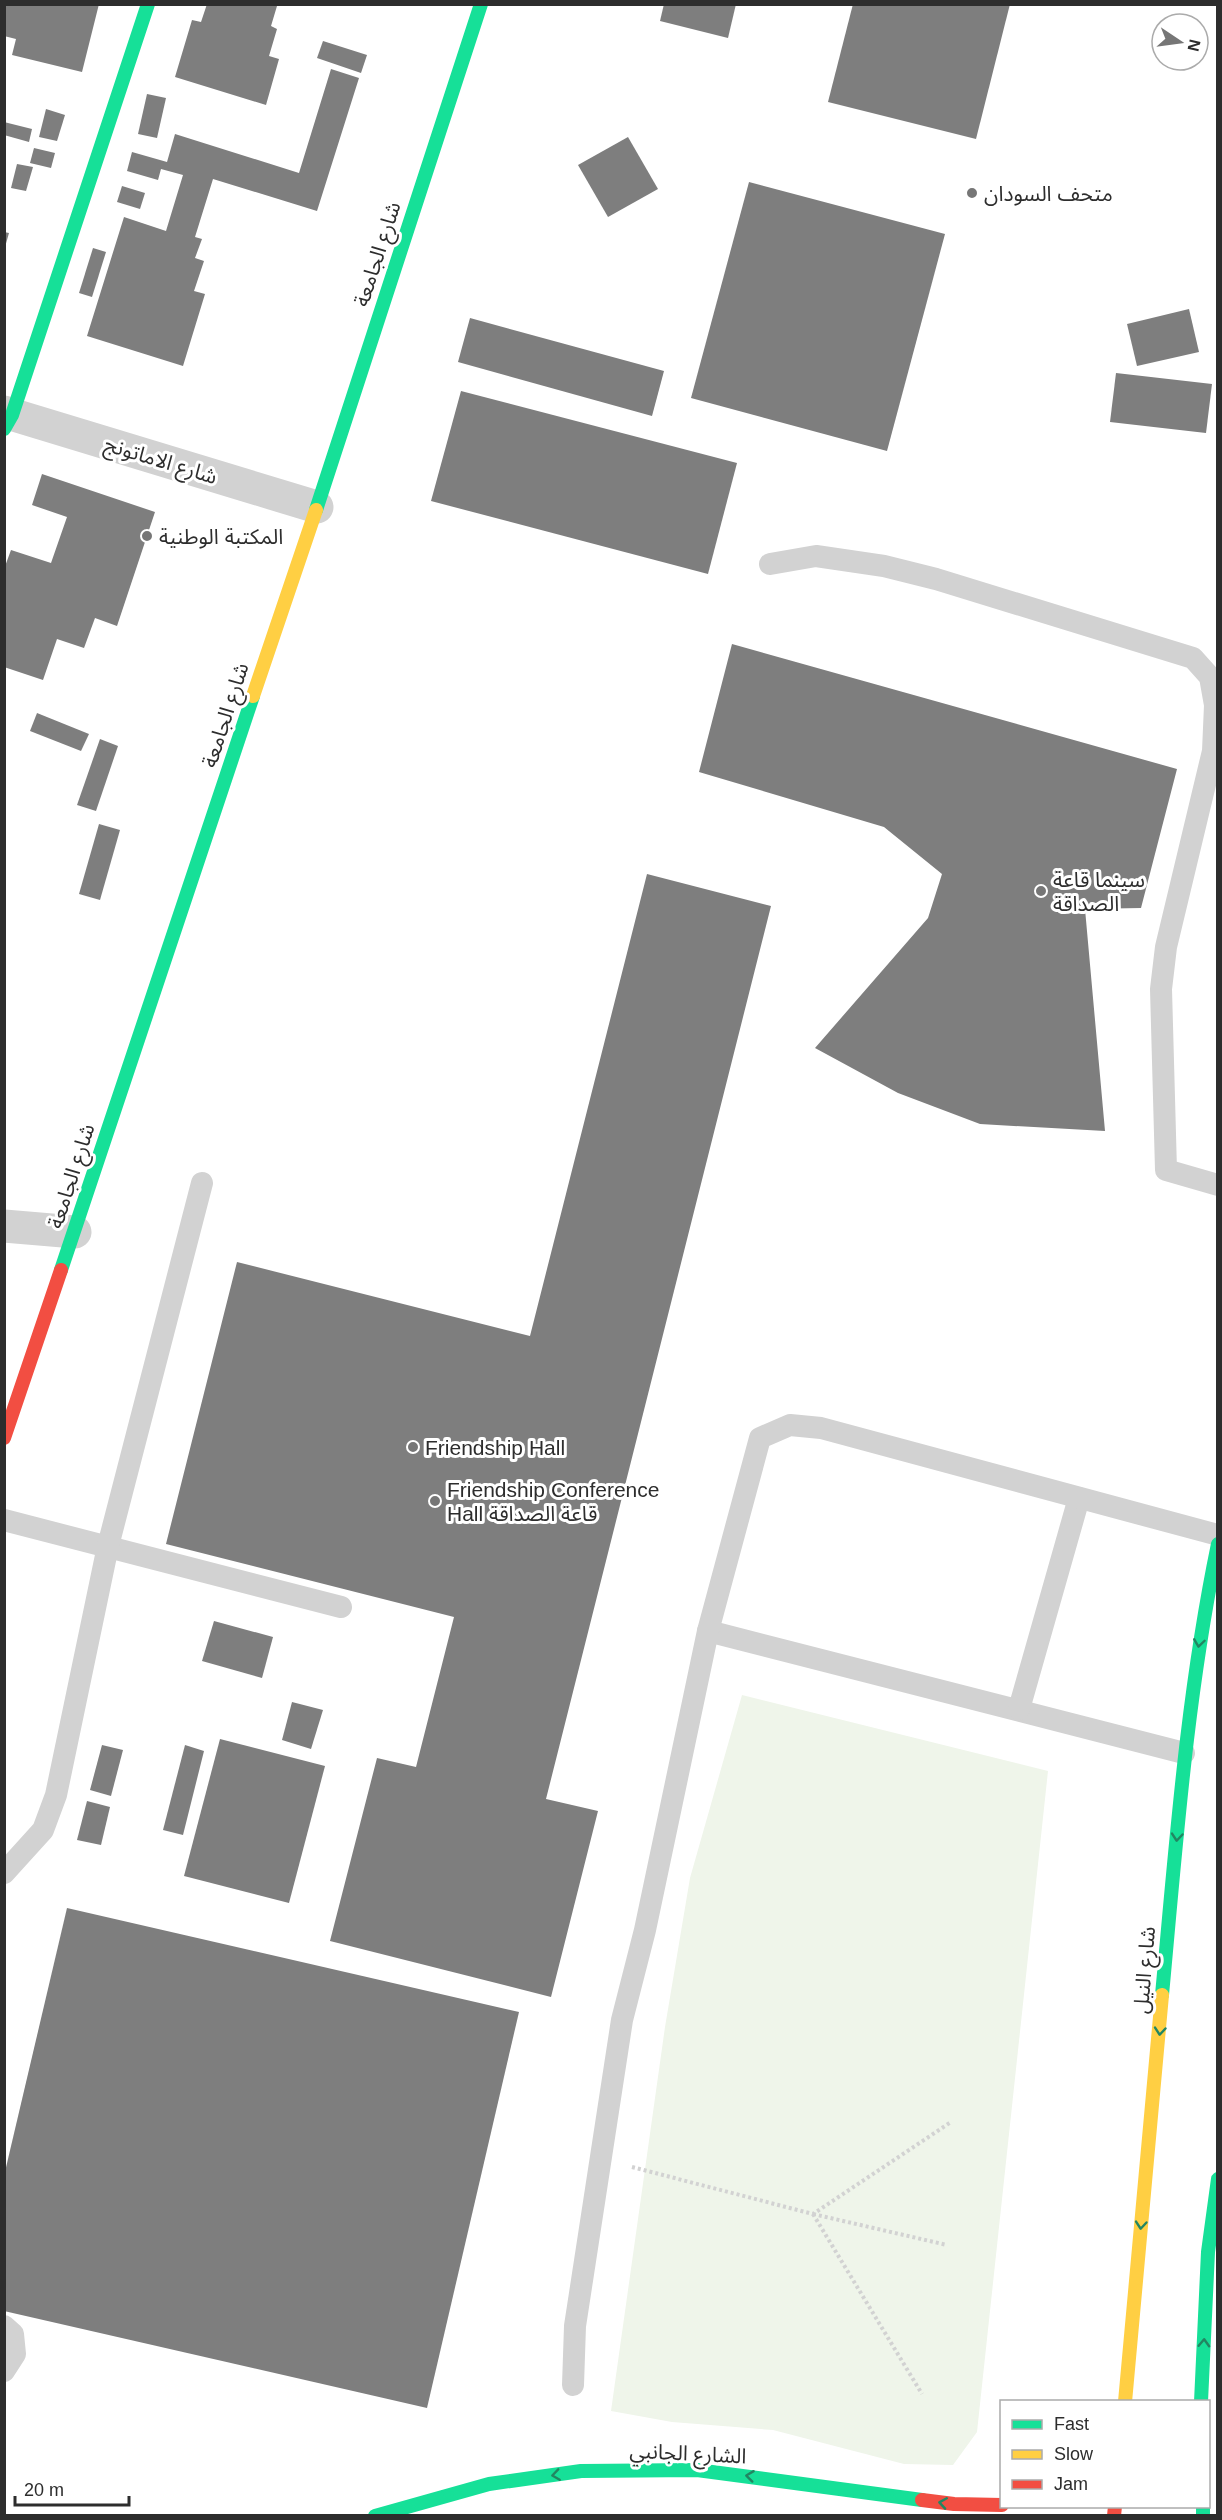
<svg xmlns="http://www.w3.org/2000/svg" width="1222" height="2520" font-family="Helvetica,'Noto Sans Arabic',sans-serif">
<rect width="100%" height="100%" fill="#fff"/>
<polygon fill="#eff5ea" points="742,1695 1048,1771 977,2432 953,2465 904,2464 773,2430 672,2422 611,2411 665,2027 690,1878"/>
<g fill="#7e7e7e">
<polygon points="4,4 99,4 82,72 12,55 16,39 4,36"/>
<polygon points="207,4 277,6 271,26 277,29 269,56 279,59 266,105 175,77 192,20 201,22"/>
<polygon points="664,4 736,4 728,38 660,21"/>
<polygon points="853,4 1010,4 976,139 828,102"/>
<polygon points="323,41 367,55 361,73 317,58"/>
<polygon points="331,69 359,78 317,211 213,179 195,237 202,239 195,258 204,261 194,291 205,294 183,366 87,336 124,217 166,231 183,175 161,169 158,180 127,171 132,152 167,162 175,134 299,173"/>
<polygon points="147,94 166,98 157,138 138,134"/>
<polygon points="46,109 65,115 57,141 39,137"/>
<polygon points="4,122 32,129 29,142 4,135"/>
<polygon points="628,137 658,189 608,217 578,165"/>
<polygon points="34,148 55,153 51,168 30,163"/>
<polygon points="17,164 33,167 26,191 11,188"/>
<polygon points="749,182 945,234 887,451 691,398"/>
<polygon points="122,186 145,193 140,209 117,202"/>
<polygon points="4,232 9,233 5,247 4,247"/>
<polygon points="93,248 106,252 92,297 79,293"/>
<polygon points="1189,309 1199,352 1137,366 1127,324"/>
<polygon points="470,318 664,371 652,416 458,362"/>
<polygon points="1116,373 1212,384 1206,433 1110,422"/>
<polygon points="461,391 737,463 708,574 431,501"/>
<polygon points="42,474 155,512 117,626 95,618 84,648 57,639 43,680 4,667 4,569 11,550 51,563 67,517 32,505"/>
<polygon points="732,644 1177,769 1141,908 1085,909 1105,1131 980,1124 898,1093 815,1048 928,918 942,874 884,827 699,772"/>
<polygon points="37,713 89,734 81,751 30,731"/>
<polygon points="100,739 118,746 96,811 77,805"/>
<polygon points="99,824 120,830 100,900 79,894"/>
<polygon points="647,874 771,906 546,1799 598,1811 551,1997 330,1941 377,1758 416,1767 454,1617 166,1544 237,1262 530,1336"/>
<polygon points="214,1621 273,1637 262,1678 202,1661"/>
<polygon points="292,1702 323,1710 311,1749 282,1740"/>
<polygon points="220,1739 325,1766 289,1903 184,1876"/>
<polygon points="102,1745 123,1750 111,1796 90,1790"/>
<polygon points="185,1745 204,1751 183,1835 163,1830"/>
<polygon points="87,1801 110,1807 101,1845 77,1840"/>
<polygon points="67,1908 519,2012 427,2408 4,2311 4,2176"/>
</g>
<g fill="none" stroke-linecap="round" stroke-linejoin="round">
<g stroke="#d2d2d2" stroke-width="4" stroke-dasharray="3 3" stroke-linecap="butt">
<polyline points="632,2167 813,2214 951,2122"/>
<polyline points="813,2214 922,2394"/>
<polyline points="813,2214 947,2245"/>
</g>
<g stroke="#d2d2d2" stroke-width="22">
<polyline points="770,564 816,556 884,566 936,579 1193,658 1210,677 1215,705 1213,751 1166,947 1161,989 1166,1170 1218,1185"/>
<polyline points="4,1520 341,1607"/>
<polyline points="708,1631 1184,1753"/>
<polyline points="1019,1709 1079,1498"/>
<polyline points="4,1873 43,1830 56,1795 108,1546 202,1183"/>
<polyline points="4,2326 13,2334 15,2354 4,2371"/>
<polyline points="573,2385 575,2326 622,2020 645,1930 708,1631 760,1438 790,1425 821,1428 1218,1535"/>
</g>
<g stroke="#d2d2d2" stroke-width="33">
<polyline points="4,412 317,507"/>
<polyline points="4,1226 75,1232"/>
</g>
<g stroke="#16e098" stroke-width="14">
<polyline points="4,429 12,415 148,4"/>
<polyline points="316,510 481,4"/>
<polyline points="61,1270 253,696"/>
<path d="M1162 1995C1176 1844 1187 1693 1218 1544"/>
<polyline points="1201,2402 1208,2252 1218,2179"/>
<polyline points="1203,2506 1203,2516"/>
<polyline points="375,2516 489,2484 581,2471 697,2470 922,2500"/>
</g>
<g stroke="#ffcf43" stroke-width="14">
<polyline points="253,696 316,510"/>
<polyline points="1125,2402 1162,1995"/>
</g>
<g stroke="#f24e42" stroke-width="14">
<polyline points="4,1438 61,1270"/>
<polyline points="922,2500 954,2504 1002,2505"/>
<polyline points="1114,2516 1115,2506"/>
</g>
</g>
<defs><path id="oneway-chevron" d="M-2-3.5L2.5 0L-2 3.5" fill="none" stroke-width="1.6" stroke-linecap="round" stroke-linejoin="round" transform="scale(1.5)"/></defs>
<g stroke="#228662">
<use href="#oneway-chevron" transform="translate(1199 1643) rotate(98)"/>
<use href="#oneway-chevron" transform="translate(1177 1837) rotate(95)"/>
<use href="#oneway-chevron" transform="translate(1160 2031) rotate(95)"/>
<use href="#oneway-chevron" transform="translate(1141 2225) rotate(95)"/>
<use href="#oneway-chevron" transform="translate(1204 2343) rotate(-88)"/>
<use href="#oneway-chevron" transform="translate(556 2475) rotate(172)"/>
<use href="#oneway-chevron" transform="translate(750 2476) rotate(-173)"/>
<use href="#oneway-chevron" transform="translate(943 2503) rotate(-171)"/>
</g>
<g fill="#767676" stroke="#fff" stroke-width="2">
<circle cx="972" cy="193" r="6"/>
<circle cx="147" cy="536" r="6"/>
<circle cx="1041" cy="891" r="6"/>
<circle cx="413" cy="1447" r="6"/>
<circle cx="435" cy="1501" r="6"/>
</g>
<g text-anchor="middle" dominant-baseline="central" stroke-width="6" stroke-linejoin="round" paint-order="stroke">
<g font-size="21" fill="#2d2d2d" stroke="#fff" text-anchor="start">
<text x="984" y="193">متحف السودان</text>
<text x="159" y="536">المكتبة الوطنية</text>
<text x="1053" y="879">سينما قاعة<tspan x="1053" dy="24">الصداقة</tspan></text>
<text x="425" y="1447">Friendship Hall</text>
<text x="447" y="1489">Friendship Conference<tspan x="447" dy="24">Hall قاعة الصداقة</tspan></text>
</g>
<g font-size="21" fill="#2d2d2d" stroke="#fff">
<text transform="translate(377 254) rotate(-72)">شارع الجامعة</text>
<text transform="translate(161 460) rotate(17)">شارع الاماتونج</text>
<text transform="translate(225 715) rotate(-72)">شارع الجامعة</text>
<text transform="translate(71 1176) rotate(-72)">شارع الجامعة</text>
<text transform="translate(1144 1970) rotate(-85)">شارع النيل</text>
<text transform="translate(688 2453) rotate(3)">الشارع الجانبي</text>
</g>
</g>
<rect width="1222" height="2520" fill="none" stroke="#2d2d2d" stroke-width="12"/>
<rect x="1000" y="2400" width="210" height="108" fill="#ffffff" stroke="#ababab" stroke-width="1.5"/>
<rect x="1012" y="2420" width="30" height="9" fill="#16e098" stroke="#ababab" stroke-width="1.5"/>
<text x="1054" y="2430" font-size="18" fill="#2d2d2d">Fast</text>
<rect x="1012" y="2450" width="30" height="9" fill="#ffcf43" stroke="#ababab" stroke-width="1.5"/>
<text x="1054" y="2460" font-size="18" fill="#2d2d2d">Slow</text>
<rect x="1012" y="2480" width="30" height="9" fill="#f24e42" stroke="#ababab" stroke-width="1.5"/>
<text x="1054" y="2490" font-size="18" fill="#2d2d2d">Jam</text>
<g transform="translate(1180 42) rotate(103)"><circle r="28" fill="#ffffff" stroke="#ababab" stroke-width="1.5"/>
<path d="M0-4.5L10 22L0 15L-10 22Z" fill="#767676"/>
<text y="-9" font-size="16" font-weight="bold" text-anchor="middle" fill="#2d2d2d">N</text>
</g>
<path d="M15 2496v9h114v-9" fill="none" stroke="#2d2d2d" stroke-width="3"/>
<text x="24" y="2496" font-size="18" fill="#2d2d2d" stroke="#ffffff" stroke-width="4.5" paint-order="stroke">20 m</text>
</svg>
